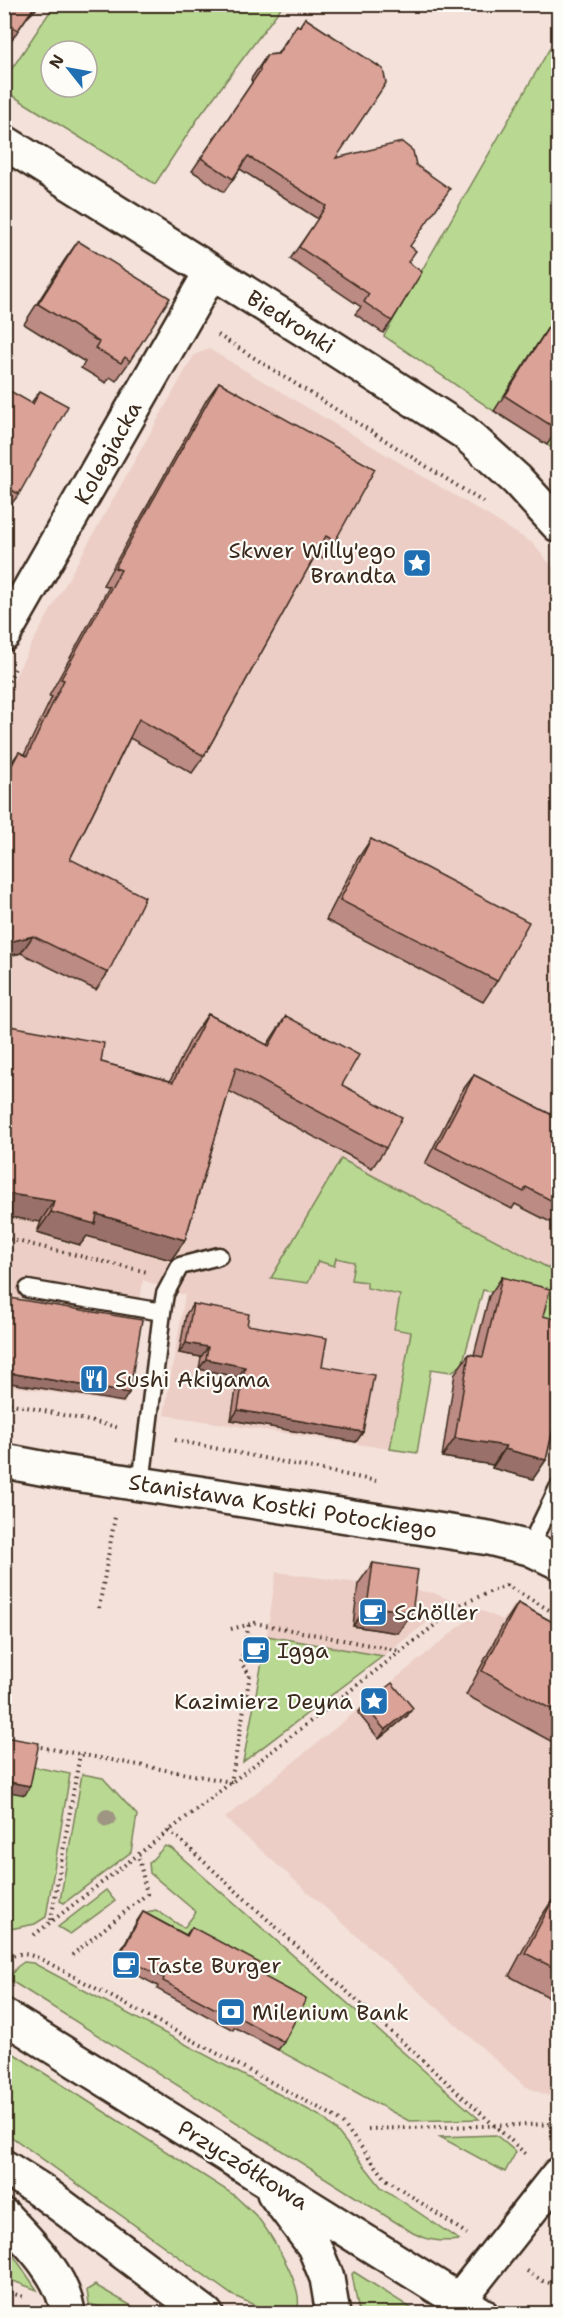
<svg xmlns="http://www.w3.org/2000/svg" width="563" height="2318" font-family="'Shantell Sans',sans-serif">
<rect width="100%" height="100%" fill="#f3e1da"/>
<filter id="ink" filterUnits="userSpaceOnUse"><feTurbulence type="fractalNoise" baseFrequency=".0167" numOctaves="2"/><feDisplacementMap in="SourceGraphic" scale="12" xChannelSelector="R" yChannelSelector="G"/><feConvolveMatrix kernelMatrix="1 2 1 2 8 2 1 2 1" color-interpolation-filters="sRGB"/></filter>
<g filter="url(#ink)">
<g fill="#eccec6">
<polygon points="209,349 489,516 532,543 558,573 558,1273 341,1159 272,1277 307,1283 318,1261 336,1258 354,1262 368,1282 367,1288 400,1295 411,1332 390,1449 164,1415 185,1295 143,1280 136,1329 139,1330 125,1404 5,1385 4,699 30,647 194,355"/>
<polygon points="276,1572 434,1593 454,1602 383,1656 267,1636"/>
<polygon points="515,1603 558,1627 558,2076 548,2096 525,2086 225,1818 480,1610 503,1620"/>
</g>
<g fill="#b9d992" stroke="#7a8258" stroke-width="1.5" fill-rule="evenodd">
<path d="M55 4H283V5L199 117 155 184 5 91V79ZM51 51H87V87H51Z"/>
<polygon points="558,34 558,452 494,411 384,336"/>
<polygon points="341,1159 558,1273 558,1335 540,1331 547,1306 483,1290 462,1365 451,1372 431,1369 417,1453 390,1449 411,1332 394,1329 400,1295 367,1288 367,1282 351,1280 354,1262 336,1258 334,1266 318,1261 308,1283 271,1278"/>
<polygon points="267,1636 383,1656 243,1762"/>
<polygon points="30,1766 70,1774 46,1917 35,1924 5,1930 4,1791 25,1794"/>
<polygon points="82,1774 103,1778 137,1815 131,1852 64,1903 60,1901"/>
<polygon points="165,1846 171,1848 479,2119 409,2121 278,2050 300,2008 140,1922 147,1912 156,1910 184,1928 196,1912 150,1873 149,1863"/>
<polygon points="106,1890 115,1901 70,1934 58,1927"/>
<path d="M24 1962 33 1963 322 2117 337 2131 381 2187 459 2240C441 2242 429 2241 413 2233L8 1979 17 1967Z"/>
<path d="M5 2048 234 2195C242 2203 251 2210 258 2218 271 2234 310 2296 295 2313L270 2312 232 2295 5 2132Z"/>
<polygon points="496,2135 516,2152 505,2172 440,2137"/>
<polygon points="5,2243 37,2290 5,2278"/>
<polygon points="354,2272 411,2308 416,2313 359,2313 352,2274"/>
<polygon points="95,2285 144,2313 123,2313 89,2304 87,2290"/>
</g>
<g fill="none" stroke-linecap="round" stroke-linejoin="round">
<g stroke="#3b2a1e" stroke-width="21">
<g id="lane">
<polyline points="28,1289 162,1312 141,1484"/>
<polyline points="162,1312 165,1294 180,1266 219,1256"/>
<polyline points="529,1548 558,1488"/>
</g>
</g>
<g stroke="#3b2a1e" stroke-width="38">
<g id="street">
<polyline points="4,142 321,340 464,432 517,480 558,525"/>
<polyline points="4,634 211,272"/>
<polyline points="4,1461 62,1472 489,1538 529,1548 558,1562"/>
<polyline points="459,2300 558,2175"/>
</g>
</g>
<g stroke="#3b2a1e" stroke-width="38">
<g id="secondary">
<polyline points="4,2016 481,2314"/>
<polyline points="4,2167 39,2189 206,2314"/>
<polyline points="274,2193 314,2246 327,2278 333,2314"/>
<path d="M4 2216C29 2242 64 2276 68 2314"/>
</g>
</g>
<g stroke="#3b2a1e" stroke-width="4" stroke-dasharray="1.5 4.5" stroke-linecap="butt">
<polyline points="218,335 483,502"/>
<polyline points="4,692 15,668"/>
<polyline points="4,1238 147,1272"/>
<polyline points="4,1402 121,1428"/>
<polyline points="175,1440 376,1481"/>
<polyline points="506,1585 558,1615"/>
<polyline points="99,1608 115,1517"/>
<polyline points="231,1629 255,1623 400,1651"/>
<polyline points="35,1746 231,1782 250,1675 241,1663 249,1624"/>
<polyline points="169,1830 528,2156"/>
<polyline points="51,1920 80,1754"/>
<polyline points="34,1935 462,1604 506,1585 508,1581"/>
<polyline points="72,1955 147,1894 138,1854"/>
<path d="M4 1963C15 1949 30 1954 45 1961L332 2115 344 2125 386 2179 467 2234"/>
<polyline points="368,2129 558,2124"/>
<polyline points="527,2271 543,2281 558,2285"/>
<polyline points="4,2291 24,2297"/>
<polyline points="554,2314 558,2308"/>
</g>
<use href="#lane" stroke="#fdfcf7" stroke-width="16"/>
<use href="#street" stroke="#fdfcf7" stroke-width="33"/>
<use href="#secondary" stroke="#fdfcf7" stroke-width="33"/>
</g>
<circle fill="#9f9583" cx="107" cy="1818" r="9"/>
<g fill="#bc8b83" stroke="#3b2a1e" stroke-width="1.5">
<polygon points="4,4 39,4 35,10 27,17 7,47 4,45"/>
<polygon points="305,18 336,158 410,246 408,263 392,321 383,333 355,314 361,307 290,259 318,219 240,169 224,192 192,171 252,83 251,79 267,55 277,54 297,25 299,27"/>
<polygon points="78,241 130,361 116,381 110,377 106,383 81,368 85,362 24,324 64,261"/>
<polygon points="558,312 558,428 547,445 494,411"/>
<polygon points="219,382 335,541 323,558 316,554 204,756 192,773 130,738 70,859 108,973 96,990 21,953 4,957 4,773 19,752 24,755 52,697 49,696 109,587 103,585 207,399"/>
<polygon points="40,391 19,494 7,510 4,509 4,392 31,403"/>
<polygon points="371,839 497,981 483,1002 326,920 357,860"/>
<polygon points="208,1014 267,1045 286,1016 342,1085 386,1148 372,1168 229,1091 185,1240 171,1260 87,1236 80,1245 37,1232 101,1062 170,1081 193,1035"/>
<polygon points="474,1075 558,1118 558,1226 515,1204 512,1209 425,1164 462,1091"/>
<polygon points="502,1277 543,1316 558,1424 555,1423 546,1460 533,1479 492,1468 493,1465 442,1457 455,1373 469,1354 474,1355 489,1296"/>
<polygon points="193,1304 247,1325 322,1366 363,1432 356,1442 231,1420 238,1377 199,1369 201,1357 179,1353 186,1314"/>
<polygon points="373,1563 412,1612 398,1633 353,1626 358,1584"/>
<polygon points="518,1603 558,1625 558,1745 466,1695 502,1627"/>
<polygon points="364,1705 407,1716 379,1739 358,1713"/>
<polygon points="555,1896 558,1898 558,2002 509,1976 539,1920"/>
<polygon points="143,1912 186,1935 192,1927 263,1976 284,2042 278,2050 234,2027 233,2030 157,1989 158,1986 114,1963 137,1921"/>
</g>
<g fill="#99716a" stroke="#3b2a1e" stroke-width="1.5">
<polygon points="36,4 39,4 35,10 27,18"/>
<polygon points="33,936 21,953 4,957 4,948 9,942"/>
<polygon points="4,1193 54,1201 40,1222 4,1216"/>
<polygon points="51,1212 97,1214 185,1240 171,1260 87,1236 80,1245 37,1232"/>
<polygon points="186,1343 208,1347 201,1357 179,1353"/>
<polygon points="206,1359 245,1367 238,1377 199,1369"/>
<polygon points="4,1372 129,1393 123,1402 4,1382"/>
<polygon points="558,1404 558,1424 546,1421"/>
<polygon points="238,1410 363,1432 356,1442 231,1420"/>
<polygon points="455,1438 506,1446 493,1465 442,1457"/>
<polygon points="505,1449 546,1460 533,1479 492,1468"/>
<polygon points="367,1606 412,1612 398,1633 353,1626"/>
<polygon points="413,1708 407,1716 379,1739 385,1730"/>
<polygon points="4,1781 30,1786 25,1795 4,1791"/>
</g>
<g fill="#dba298" stroke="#3b2a1e" stroke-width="1.5">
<polygon points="4,4 36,4 18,30 4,22"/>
<polygon points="305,18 383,69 386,83 336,158 402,142 413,151 416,165 450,189 410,246 416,251 408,262 422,272 392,321 364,302 369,294 299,247 326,206 248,156 233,179 201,158 260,71 260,67 267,55 278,54 297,25 300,27"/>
<polygon points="78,241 170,298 130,361 125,357 121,363 95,348 99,342 38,304"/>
<polygon points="558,312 558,430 505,396"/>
<polygon points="219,382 375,469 335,541 326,536 204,756 139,719 70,859 145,897 108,973 33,936 9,942 6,922 4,922 4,799 12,784 4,780 19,752 27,756 64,680 61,679 121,570 115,568"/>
<polygon points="40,391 68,406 19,494 4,486 4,392 12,392 33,404"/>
<polygon points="371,839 529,922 497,981 340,900"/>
<polygon points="208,1014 269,1046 286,1016 359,1055 342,1085 402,1117 386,1148 236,1067 185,1240 97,1214 95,1224 51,1212 54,1201 4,1193 4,1025 104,1043 101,1062 173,1082"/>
<polygon points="474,1075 558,1118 558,1204 526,1187 524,1192 436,1148"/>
<polygon points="502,1277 550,1289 543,1316 558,1320 558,1407 546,1460 505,1449 506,1446 455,1438 469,1354 483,1357"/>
<polygon points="4,1297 142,1320 129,1393 4,1372"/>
<polygon points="193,1304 249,1314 247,1325 327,1338 322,1366 374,1375 363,1432 238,1410 245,1367 206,1359 208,1347 186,1343"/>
<polygon points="373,1563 418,1570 412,1612 367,1606"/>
<polygon points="518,1603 558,1625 558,1713 482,1671"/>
<polygon points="392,1683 413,1708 385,1730 364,1705"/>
<polygon points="4,1737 39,1743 30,1786 4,1781"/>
<polygon points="555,1896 558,1898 558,1970 525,1953"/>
<polygon points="143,1912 187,1936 192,1927 267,1967 263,1976 306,1999 284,2042 240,2018 238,2021 163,1981 164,1978 120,1955"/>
</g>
</g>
<defs>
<g id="sight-square" transform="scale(1.5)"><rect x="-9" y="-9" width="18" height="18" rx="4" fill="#1f6fb2" stroke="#fdfcf7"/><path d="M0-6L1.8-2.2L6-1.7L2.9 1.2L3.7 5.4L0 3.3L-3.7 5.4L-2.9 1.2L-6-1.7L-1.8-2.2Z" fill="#fff"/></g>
<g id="restaurant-square" transform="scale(1.5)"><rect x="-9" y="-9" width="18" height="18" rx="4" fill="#1f6fb2" stroke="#fdfcf7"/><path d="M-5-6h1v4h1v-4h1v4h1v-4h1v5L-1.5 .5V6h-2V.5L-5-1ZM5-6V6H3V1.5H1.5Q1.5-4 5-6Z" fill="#fff"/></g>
<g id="cafe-square" transform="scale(1.5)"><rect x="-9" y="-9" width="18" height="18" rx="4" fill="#1f6fb2" stroke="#fdfcf7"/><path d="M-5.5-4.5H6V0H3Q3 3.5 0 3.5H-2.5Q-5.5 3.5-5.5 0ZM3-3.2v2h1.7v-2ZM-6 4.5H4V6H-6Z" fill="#fff"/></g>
<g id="bank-square" transform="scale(1.5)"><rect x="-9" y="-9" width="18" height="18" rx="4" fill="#1f6fb2" stroke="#fdfcf7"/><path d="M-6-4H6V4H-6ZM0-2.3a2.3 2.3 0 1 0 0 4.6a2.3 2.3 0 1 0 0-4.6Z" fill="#fff"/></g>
</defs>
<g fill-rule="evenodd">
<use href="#sight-square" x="417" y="563"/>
<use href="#restaurant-square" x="94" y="1379"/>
<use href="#cafe-square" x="373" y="1612"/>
<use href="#cafe-square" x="256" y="1650"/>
<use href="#sight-square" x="374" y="1701"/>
<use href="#cafe-square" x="126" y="1965"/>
<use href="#bank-square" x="231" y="2012"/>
</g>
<g text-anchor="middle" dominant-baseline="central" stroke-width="4.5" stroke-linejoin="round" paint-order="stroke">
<g font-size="22" fill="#3b2a1e" stroke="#fdfcf7">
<text transform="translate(291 322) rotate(32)">Biedronki</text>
<text transform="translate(108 453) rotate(-61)">Kolegiacka</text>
<text transform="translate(283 1506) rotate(9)">Stanisława Kostki Potockiego</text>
<text transform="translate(243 2165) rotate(32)">Przyczółkowa</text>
</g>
<g font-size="22" fill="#3b2a1e" stroke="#fdfcf7" text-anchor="start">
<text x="396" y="550" text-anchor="end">Skwer Willy'ego<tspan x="396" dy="25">Brandta</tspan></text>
<text x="115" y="1379">Sushi Akiyama</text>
<text x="394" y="1612">Schöller</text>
<text x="277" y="1650">Igga</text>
<text x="353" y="1701" text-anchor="end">Kazimierz Deyna</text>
<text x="147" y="1965">Taste Burger</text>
<text x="252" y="2012">Milenium Bank</text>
</g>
</g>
<rect width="563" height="2318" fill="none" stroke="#fdfcf7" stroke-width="24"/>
<rect x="12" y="12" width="539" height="2294" fill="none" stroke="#3b2a1e" stroke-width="2" filter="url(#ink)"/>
<g transform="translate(69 69) rotate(301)"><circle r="28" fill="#fdfcf7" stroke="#afa8a0" stroke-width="1.5"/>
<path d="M0-4.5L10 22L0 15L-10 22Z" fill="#1f6fb2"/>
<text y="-9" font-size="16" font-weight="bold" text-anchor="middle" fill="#3b2a1e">N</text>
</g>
</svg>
